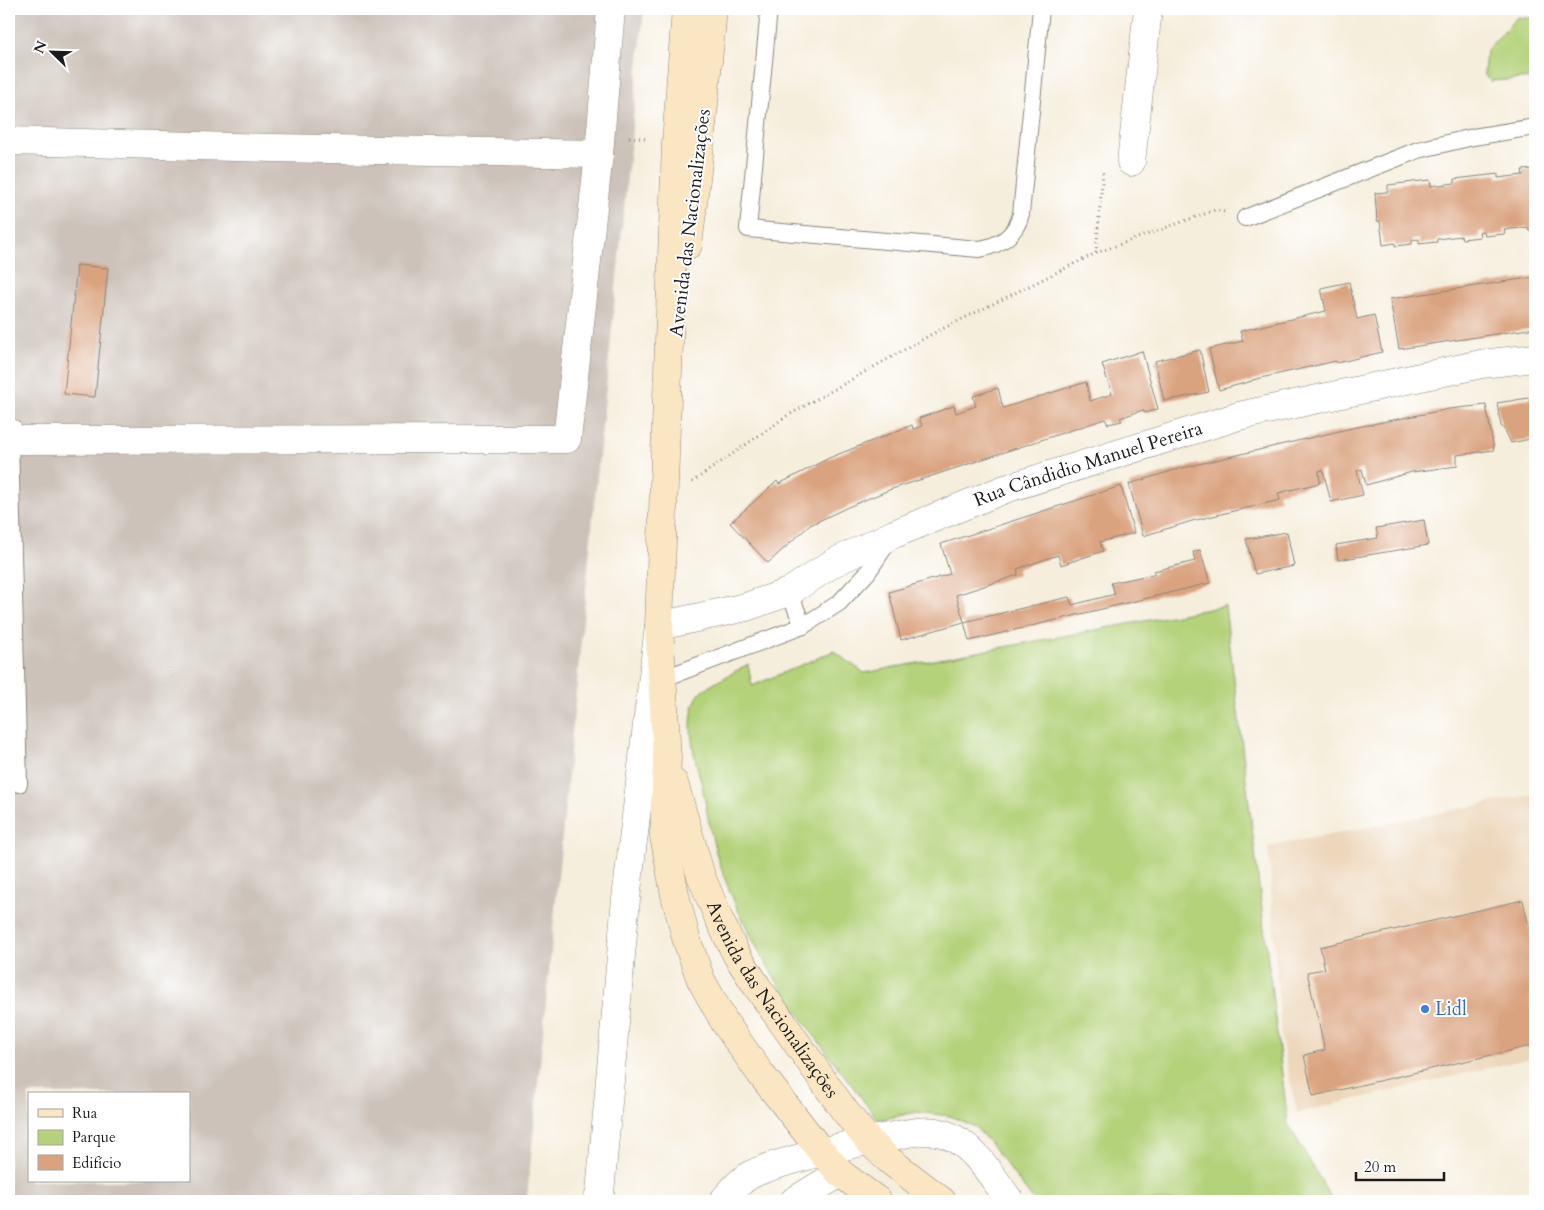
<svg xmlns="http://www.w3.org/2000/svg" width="1544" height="1210" font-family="Cardo,serif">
<rect width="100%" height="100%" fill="#fff"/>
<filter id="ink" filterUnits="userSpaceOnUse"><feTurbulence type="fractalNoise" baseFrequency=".02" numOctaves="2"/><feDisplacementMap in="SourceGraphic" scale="10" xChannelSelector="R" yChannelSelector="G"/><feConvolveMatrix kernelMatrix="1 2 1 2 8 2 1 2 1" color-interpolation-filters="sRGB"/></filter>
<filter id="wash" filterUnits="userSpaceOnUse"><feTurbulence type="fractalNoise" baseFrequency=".0096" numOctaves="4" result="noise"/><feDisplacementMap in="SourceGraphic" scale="20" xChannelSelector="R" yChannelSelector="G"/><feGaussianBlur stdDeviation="1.12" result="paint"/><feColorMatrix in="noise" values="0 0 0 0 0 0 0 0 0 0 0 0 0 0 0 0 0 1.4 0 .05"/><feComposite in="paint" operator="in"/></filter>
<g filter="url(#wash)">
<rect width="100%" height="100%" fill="#f5eedc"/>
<polygon fill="#edd7bb" points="1535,794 1535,1057 1297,1113 1281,1037 1268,847"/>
<path fill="#ccc2b9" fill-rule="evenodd" d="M9 9H644L592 527 527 1198 524 1201H9ZM29 1094H189V1181H29Z"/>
<g fill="#b3d279" stroke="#68774a">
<polygon points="1517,17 1535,19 1535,78 1490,81 1484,74 1486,51"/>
<path d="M1225 606 1288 1124 1333 1201H1034L990 1143 975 1127 950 1116 917 1112 878 1120C832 1058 777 993 744 922 731 897 720 868 713 841 708 822 706 803 702 785 695 760 681 711 703 690L748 664 752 686 834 651 864 673Z"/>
</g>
<g id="blocks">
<g fill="#daa37f">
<polygon points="1535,169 1535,231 1529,231 1528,227 1504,230 1505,234 1485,236 1484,231 1479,232 1480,237 1462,239 1461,236 1437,239 1437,242 1419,244 1419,239 1412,240 1412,244 1395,246 1395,243 1383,245 1380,221 1377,221 1375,193 1388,192 1388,185 1430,180 1431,186 1455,183 1455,179 1498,174 1498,178 1523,175 1522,170"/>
<polygon points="77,265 108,268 95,397 64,394"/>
<polygon points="1535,277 1535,328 1399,349 1390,299"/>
<polygon points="1349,282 1357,319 1374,315 1382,352 1337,363 1336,361 1252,380 1252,381 1219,390 1209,349 1243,341 1240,331 1326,311 1321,288"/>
<polygon points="1200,350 1209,392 1164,401 1155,361"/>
<polygon points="1142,351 1158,409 1145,413 1143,410 1120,418 1122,421 1108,424 1105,419 889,490 848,507 810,525 768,563 730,523 777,481 779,484 829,458 912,425 913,429 922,426 919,418 954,406 956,413 976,406 973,396 998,388 1003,408 1086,382 1090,401 1112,394 1102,364"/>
<polygon points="1535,397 1535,438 1511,443 1506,432 1501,426 1497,403"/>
<polygon points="1486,405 1494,450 1457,455 1457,466 1412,472 1366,485 1362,469 1357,471 1363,495 1331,502 1323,470 1319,471 1320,483 1278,493 1280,500 1192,521 1143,536 1129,484 1178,469 1352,428 1449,409"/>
<polygon points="1121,486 1134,533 1100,542 1103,551 1061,565 1058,555 1017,569 1018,575 956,595 964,622 1069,597 1072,605 1115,594 1111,583 1154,574 1154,571 1195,561 1193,552 1200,550 1210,583 969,641 964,622 901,640 889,592 950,574 941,544"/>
<polygon points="1424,520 1428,545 1338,560 1336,545 1378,538 1376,528"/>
<polygon points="1287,532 1294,566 1255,574 1246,539"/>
<polygon points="1523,900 1535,955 1535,1045 1313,1096 1304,1055 1325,1050 1307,972 1325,969 1320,947"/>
</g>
</g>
</g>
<g filter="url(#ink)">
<use href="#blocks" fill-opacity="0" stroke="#88857c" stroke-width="1"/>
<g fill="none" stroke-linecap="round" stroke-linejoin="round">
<g stroke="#88857c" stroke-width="18">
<g id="lane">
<path d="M769 9 748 229 979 249C999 246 1016 235 1021 214L1041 9"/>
<polyline points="1245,218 1418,150 1473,137 1535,127"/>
<polyline points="10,440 19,784"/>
<polyline points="789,592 803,626"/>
<polyline points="662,679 803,626 839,603 868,572 890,539"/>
</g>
</g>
<g stroke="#88857c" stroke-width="29">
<g id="street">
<polyline points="9,141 273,148 599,154"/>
<polyline points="1131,162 1148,9"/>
<polyline points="9,432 10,440 567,439 599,154 611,9"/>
<path id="s1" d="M597 1201 600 1193 626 899 659 626 746 607 789 592 833 563 894 534 1005 489 1239 416 1481 364 1535 358"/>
<path d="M723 1201C731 1192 739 1181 750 1175 763 1168 779 1164 793 1160 826 1150 859 1142 893 1136 909 1133 925 1129 941 1133 971 1140 993 1178 1010 1201"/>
<polyline points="794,1201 840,1173"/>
</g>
</g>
<g stroke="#88857c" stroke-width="29">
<g id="secondary">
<polyline points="686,9 676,143 659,626 667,758 664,836 675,895 686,938 701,980 725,1023 760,1073 821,1151 840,1173 878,1201"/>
<polyline points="688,245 700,146 713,9"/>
<path id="s2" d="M674 783 701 876 719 919 736 954 758 988 844 1110 868 1140 889 1160 942 1201"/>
</g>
</g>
<g stroke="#88857c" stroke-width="3" stroke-dasharray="1 4" stroke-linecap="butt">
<polyline points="629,137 647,139"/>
<polyline points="1096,253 1103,171"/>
<polyline points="692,482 787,416 932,334 1096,253 1215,210 1224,212"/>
</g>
<use href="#lane" stroke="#fff" stroke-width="16"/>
<use href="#street" stroke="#fff" stroke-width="28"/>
<use href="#secondary" stroke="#fbe6c4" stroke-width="28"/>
</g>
</g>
<circle fill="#3f7fe0" stroke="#fff" stroke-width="2" cx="1425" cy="1009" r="5"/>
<g text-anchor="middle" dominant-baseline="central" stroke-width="4" stroke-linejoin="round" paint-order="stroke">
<g font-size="19" fill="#1c1c1c" stroke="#fff">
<text transform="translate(690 223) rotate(-83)">Avenida das Nacionalizações</text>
<text stroke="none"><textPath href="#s1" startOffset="1040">Rua Cândidio Manuel Pereira</textPath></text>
<text stroke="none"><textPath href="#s2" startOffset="240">Avenida das Nacionalizações</textPath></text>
</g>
<g font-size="19" fill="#366cbe" stroke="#fff" text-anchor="start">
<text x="1435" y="1009">Lidl</text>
</g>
</g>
<rect width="1544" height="1210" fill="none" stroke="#fff" stroke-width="30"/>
<rect x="28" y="1092" width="162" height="90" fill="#ffffff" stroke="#a4a4a4"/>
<rect x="38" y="1109" width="25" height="8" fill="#fbe6c4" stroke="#a4a4a4"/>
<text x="72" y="1118" font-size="15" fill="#1c1c1c">Rua</text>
<rect x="38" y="1130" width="25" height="15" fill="#b3d279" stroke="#a4a4a4"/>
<text x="72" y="1142" font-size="15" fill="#1c1c1c">Parque</text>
<rect x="38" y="1155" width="25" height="15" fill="#daa37f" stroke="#a4a4a4"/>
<text x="72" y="1168" font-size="15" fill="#1c1c1c">Edifício</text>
<g transform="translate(52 52) rotate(293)" stroke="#ffffff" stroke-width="4" paint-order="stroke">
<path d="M0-4L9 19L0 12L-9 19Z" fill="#1c1c1c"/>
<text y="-8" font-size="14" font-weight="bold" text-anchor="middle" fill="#1c1c1c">N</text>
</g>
<path d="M1356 1172v8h88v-8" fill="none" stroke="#1c1c1c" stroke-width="2.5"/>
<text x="1364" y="1172" font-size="15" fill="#1c1c1c" stroke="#ffffff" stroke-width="4" paint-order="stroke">20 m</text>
</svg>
